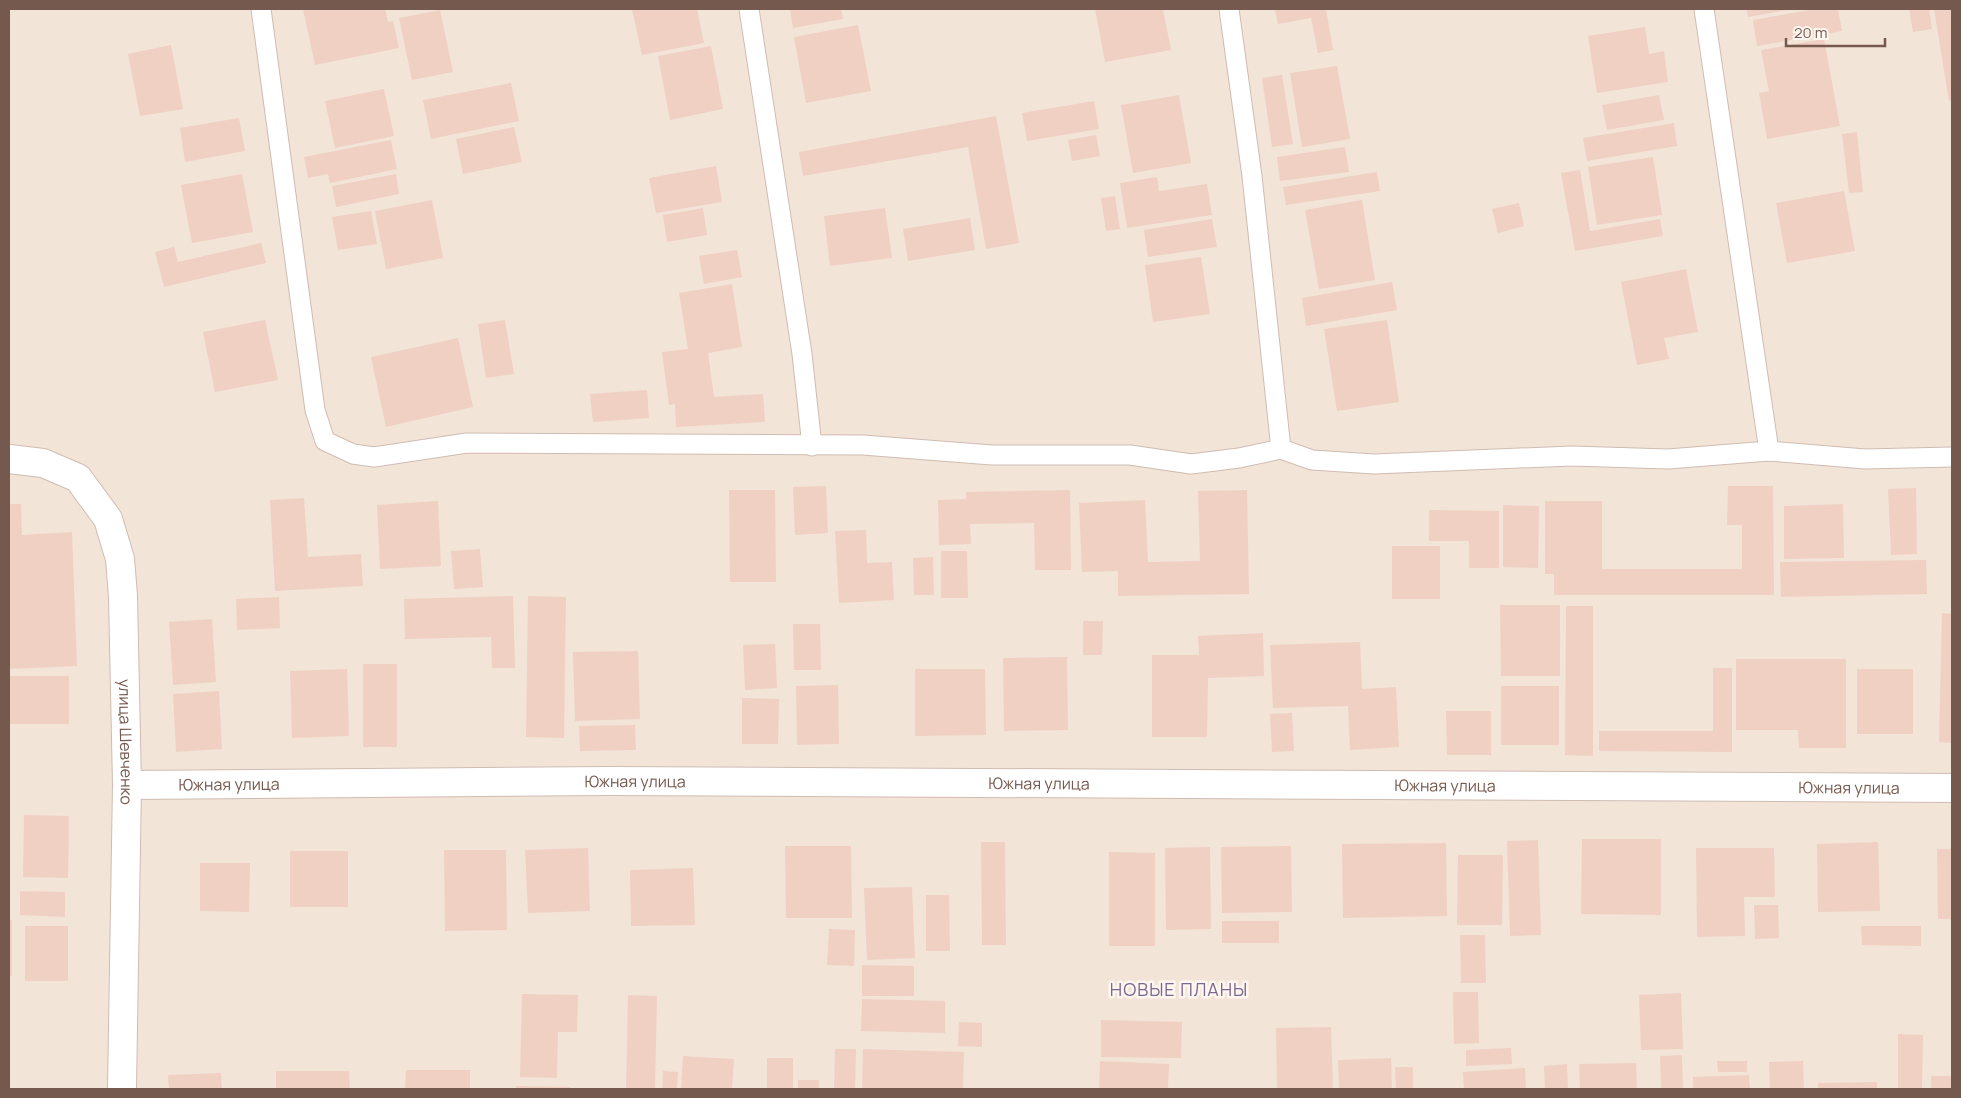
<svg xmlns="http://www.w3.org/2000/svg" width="1961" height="1098" font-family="Manrope,sans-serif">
<rect width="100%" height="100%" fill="#fbf2e9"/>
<rect fill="#f3e4d8" x="9" y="9" width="1943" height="1080"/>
<g fill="#efd0c3">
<polygon points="303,9 385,9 388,22 393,21 399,48 315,65"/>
<polygon points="632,9 697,9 704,43 642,55"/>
<polygon points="790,9 841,9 843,19 793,28"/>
<polygon points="1095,9 1163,9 1171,50 1105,62"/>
<polygon points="1275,9 1326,9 1333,50 1318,53 1311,18 1278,24"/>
<polygon points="1746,9 1787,9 1787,10 1748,17"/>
<polygon points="1815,9 1838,9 1842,31 1757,46 1753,20"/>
<polygon points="1909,9 1929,9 1932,29 1913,32"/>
<polygon points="1934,9 1952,9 1952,100 1949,101"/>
<polygon points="440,10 453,72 412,80 399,18"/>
<polygon points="858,25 871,91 806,103 794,37"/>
<polygon points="1645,27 1649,54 1664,51 1668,82 1597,93 1588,36"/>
<polygon points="1824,39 1840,126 1767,139 1759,93 1769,91 1761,50"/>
<polygon points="171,45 183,109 140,116 128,54"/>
<polygon points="711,46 723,109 670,120 658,56"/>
<polygon points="1337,66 1350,139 1302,147 1290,73"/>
<polygon points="1282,75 1293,144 1272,147 1262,78"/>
<polygon points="511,83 519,121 431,139 423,100"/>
<polygon points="384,89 394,136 335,148 325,101"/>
<polygon points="1179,95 1191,163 1133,173 1121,105"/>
<polygon points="1659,95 1664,120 1607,130 1602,105"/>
<polygon points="1094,101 1099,129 1027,141 1022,113"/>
<polygon points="996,116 1019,243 986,249 968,147 803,176 799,152"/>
<polygon points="239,118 245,151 185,162 180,128"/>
<polygon points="1674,123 1677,146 1587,161 1583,138"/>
<polygon points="514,127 522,162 463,174 456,139"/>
<polygon points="1857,132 1863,192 1849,193 1842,134"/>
<polygon points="1096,135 1100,156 1072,161 1068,140"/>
<polygon points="391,140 397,169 330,183 328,174 308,178 304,157"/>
<polygon points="1345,147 1349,172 1280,181 1277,157"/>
<polygon points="1653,157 1662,215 1597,225 1588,167"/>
<polygon points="716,166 722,202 656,213 649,178"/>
<polygon points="1580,170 1590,231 1660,219 1663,236 1575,251 1561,173"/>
<polygon points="1377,172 1380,191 1286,205 1283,187"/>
<polygon points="242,174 253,232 192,243 181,185"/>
<polygon points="396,174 399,194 336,207 332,186"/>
<polygon points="1157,177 1159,191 1207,184 1212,215 1127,228 1120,183"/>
<polygon points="1844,191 1855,251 1787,263 1776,203"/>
<polygon points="1115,196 1120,229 1106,231 1101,198"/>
<polygon points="432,200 443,258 386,269 375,211"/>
<polygon points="1362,200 1375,280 1319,289 1305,210"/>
<polygon points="1519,203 1524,226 1498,233 1492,209"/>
<polygon points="703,208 707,235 667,242 663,215"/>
<polygon points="885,208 892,258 830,266 824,216"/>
<polygon points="371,211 377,244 338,250 332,217"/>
<polygon points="970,218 975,250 908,261 903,229"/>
<polygon points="1212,219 1217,247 1148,257 1144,230"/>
<polygon points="261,243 266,263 164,287 155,252 174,247 178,262"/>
<polygon points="737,250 742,277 704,284 699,256"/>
<polygon points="1201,257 1210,314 1153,322 1145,265"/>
<polygon points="1686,269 1698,332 1664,338 1669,359 1637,365 1621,282"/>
<polygon points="1392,282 1397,310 1306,326 1302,298"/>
<polygon points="732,284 742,347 708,353 714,397 763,394 765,422 676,427 675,404 669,405 662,352 688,349 679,293"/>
<polygon points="265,320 278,380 215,392 203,332"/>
<polygon points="505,320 514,374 486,378 478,324"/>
<polygon points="1387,320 1399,402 1337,411 1324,329"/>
<polygon points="458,338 473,407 386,427 371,357"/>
<polygon points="647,390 649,418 593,422 590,394"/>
<polygon points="826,486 828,533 795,535 793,487"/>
<polygon points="1728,486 1773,486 1774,595 1554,595 1554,574 1545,574 1545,501 1602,501 1602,569 1742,569 1742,525 1727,525"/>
<polygon points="1916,488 1917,554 1891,555 1888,489"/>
<polygon points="729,490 775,490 776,582 730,582"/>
<polygon points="1070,490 1071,570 1035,570 1034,523 970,524 971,544 939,545 938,500 966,499 966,492"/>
<polygon points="1247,490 1249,594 1118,596 1118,571 1082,572 1079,503 1145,500 1148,562 1200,561 1198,491"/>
<polygon points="304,498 308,557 361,554 363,586 275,591 270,500"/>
<polygon points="438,501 441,566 380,569 377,505"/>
<polygon points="9,504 21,504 22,535 72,532 77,666 9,669"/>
<polygon points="1843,504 1844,558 1784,559 1784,506"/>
<polygon points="1503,505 1539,506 1538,568 1503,567"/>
<polygon points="1429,510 1499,511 1499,568 1469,568 1469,541 1429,541"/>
<polygon points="866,530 867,563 892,562 894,600 839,603 835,531"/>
<rect x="1392" y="546" width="48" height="53"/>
<polygon points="480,549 483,587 454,589 451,551"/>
<polygon points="941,551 967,551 968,598 941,598"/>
<polygon points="933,557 934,595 914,595 913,558"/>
<polygon points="1926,560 1927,594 1781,597 1780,562"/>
<polygon points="513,596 515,668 492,668 491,637 405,639 404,599"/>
<polygon points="528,596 566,597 564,738 526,737"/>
<polygon points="279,597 280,628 237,630 236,599"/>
<polygon points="1500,605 1560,605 1560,676 1501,676"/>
<polygon points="1566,606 1593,606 1593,756 1565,755"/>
<polygon points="1942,613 1952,614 1952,743 1939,742"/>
<polygon points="212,619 216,682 173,685 169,622"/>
<polygon points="1083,621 1103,621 1102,655 1083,655"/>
<polygon points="793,624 820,624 821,670 794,670"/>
<polygon points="1263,633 1264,676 1208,678 1207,737 1152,737 1152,655 1199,655 1198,636"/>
<polygon points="1360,642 1362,689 1396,687 1399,747 1350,750 1348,706 1273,708 1270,645"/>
<polygon points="775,644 777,688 745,690 743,645"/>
<polygon points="638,651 640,719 575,721 573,652"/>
<polygon points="1067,657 1068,730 1004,731 1003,658"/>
<polygon points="1736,659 1846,659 1846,748 1799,748 1798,730 1736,730"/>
<rect x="363" y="664" width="34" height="83"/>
<polygon points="1713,668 1732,668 1732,752 1599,751 1599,731 1713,731"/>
<polygon points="347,669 349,736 292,738 290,671"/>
<polygon points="915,669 985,669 986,735 915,736"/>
<rect x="1857" y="669" width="56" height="65"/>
<rect x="9" y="676" width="60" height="48"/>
<polygon points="838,685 839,744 797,745 796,686"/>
<rect x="1501" y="686" width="58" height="59"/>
<polygon points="219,691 222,749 176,752 173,694"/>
<polygon points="742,698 779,699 778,744 742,744"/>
<polygon points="1446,711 1491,711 1491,755 1447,755"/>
<polygon points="1292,713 1294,751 1272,752 1270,714"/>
<polygon points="635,725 636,750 580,751 579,726"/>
<polygon points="24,815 69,816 68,878 23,877"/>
<polygon points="1582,839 1661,839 1661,915 1581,914"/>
<polygon points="1538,840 1541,935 1510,936 1507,841"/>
<polygon points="981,842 1005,842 1006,945 982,945"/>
<polygon points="1878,842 1880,911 1818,912 1817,844"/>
<polygon points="1446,843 1447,916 1343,918 1342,844"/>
<polygon points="785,846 851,846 852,918 786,918"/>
<polygon points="1291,846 1292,912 1222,913 1221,847"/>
<polygon points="1210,847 1211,929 1166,930 1165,848"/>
<polygon points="588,848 590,911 528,913 525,850"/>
<polygon points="1696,848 1774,848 1775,897 1744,897 1745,936 1697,937"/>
<polygon points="1937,849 1952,849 1952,919 1938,919"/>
<polygon points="444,850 506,850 507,930 445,931"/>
<rect x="290" y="851" width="58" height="56"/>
<polygon points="1109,852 1155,853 1155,946 1109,946"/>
<polygon points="1458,855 1503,855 1502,925 1457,925"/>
<polygon points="200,863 250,863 249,912 200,911"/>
<polygon points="693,868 695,925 631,926 630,870"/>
<polygon points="912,887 915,958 867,960 864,888"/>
<polygon points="20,891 65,892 65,917 20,915"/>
<polygon points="926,895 949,895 950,951 926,951"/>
<polygon points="1754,905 1778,905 1779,938 1755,939"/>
<rect x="9" y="920" width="3" height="56"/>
<rect x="1222" y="921" width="57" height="22"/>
<rect x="25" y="926" width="43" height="55"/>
<polygon points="1861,926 1921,926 1921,946 1862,945"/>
<polygon points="829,929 855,930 854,966 827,965"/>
<polygon points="1460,935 1485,935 1486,983 1461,983"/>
<polygon points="862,965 914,966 914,996 862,996"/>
<polygon points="1453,992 1478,992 1479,1043 1454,1044"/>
<polygon points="1681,993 1683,1049 1641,1050 1639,995"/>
<polygon points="522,994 578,995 577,1032 558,1032 557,1078 520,1077"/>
<polygon points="628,995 657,996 655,1089 626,1089"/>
<polygon points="862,999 945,1001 945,1033 861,1031"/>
<polygon points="1101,1020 1182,1022 1181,1058 1101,1057"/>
<polygon points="959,1022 982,1023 982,1047 958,1046"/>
<polygon points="1331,1027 1333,1089 1277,1089 1276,1028"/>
<polygon points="1898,1034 1923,1035 1922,1089 1898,1089"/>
<polygon points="1511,1048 1512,1064 1466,1066 1466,1050"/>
<polygon points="835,1049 856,1049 855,1089 834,1089"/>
<polygon points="863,1049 964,1052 963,1089 862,1089"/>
<polygon points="1682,1055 1683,1089 1661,1089 1660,1056"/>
<polygon points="683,1056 734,1059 732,1089 681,1089"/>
<rect x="767" y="1058" width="26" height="31"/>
<polygon points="1391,1058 1392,1089 1339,1089 1338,1060"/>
<polygon points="1100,1061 1169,1064 1168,1089 1099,1089"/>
<polygon points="1717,1061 1747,1061 1747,1072 1718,1072"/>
<polygon points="1803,1061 1804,1089 1770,1089 1769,1062"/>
<polygon points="1636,1063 1637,1089 1580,1089 1579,1064"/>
<polygon points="1567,1064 1568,1089 1545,1089 1544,1066"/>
<polygon points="1395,1067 1413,1067 1413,1089 1396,1089"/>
<polygon points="1525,1068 1526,1089 1464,1089 1463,1072"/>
<polygon points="406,1070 470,1070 470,1089 405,1089"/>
<polygon points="276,1071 349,1071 350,1089 276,1089"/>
<polygon points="663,1071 678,1072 677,1089 662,1089"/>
<polygon points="221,1073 222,1089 169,1089 168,1075"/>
<polygon points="1749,1075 1750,1089 1693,1089 1693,1077"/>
<rect x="1931" y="1076" width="21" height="13"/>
<rect x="798" y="1080" width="21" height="9"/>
<polygon points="1877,1082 1877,1089 1818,1089 1818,1083"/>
<polygon points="516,1086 570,1087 570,1089 516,1089"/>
</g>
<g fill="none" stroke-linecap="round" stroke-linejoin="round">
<g stroke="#cfbcb2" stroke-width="21">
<g id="service">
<polyline points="261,9 315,410 325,441 353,454 374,457 467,443 863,445 992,455 1130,455 1191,464 1239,458 1281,449 1312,460 1374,464 1572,456 1668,459 1769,451 1865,459 1952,457"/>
<polyline points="749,9 802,354 812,446"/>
<polyline points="1229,9 1252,176 1281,449"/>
<polyline points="1704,9 1769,451"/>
</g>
</g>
<g stroke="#cfbcb2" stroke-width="30">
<g id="minor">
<path id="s1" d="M9 459 43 463 78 478 108 519 120 559 123 596 127 785 122 1089"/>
<path id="s2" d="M127 785 609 781 1952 788"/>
</g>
</g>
<use href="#service" stroke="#fff" stroke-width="19"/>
<use href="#minor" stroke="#fff" stroke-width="28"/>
</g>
<g text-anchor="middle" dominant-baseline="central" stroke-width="5" stroke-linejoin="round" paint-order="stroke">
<g font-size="16" fill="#75584e" stroke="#fef7f0">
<text stroke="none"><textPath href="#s1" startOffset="348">улица Шевченко</textPath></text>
<text stroke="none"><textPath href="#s2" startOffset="508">Южная улица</textPath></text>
<text stroke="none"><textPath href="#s2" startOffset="912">Южная улица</textPath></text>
<text stroke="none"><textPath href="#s2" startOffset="102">Южная улица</textPath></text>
<text stroke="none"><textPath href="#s2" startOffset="1318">Южная улица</textPath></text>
<text stroke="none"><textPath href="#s2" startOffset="1722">Южная улица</textPath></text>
</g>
<g font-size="18" letter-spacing="1" fill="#7d6690" stroke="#fef7f0">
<text x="1179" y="989">НОВЫЕ ПЛАНЫ</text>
</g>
</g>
<rect width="1961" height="1098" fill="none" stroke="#75584e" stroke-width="20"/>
<path d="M1786 38v8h99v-8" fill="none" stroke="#75584e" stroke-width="2.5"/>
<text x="1794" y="38" font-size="15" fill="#75584e" stroke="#fef7f0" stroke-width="4" paint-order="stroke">20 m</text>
</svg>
